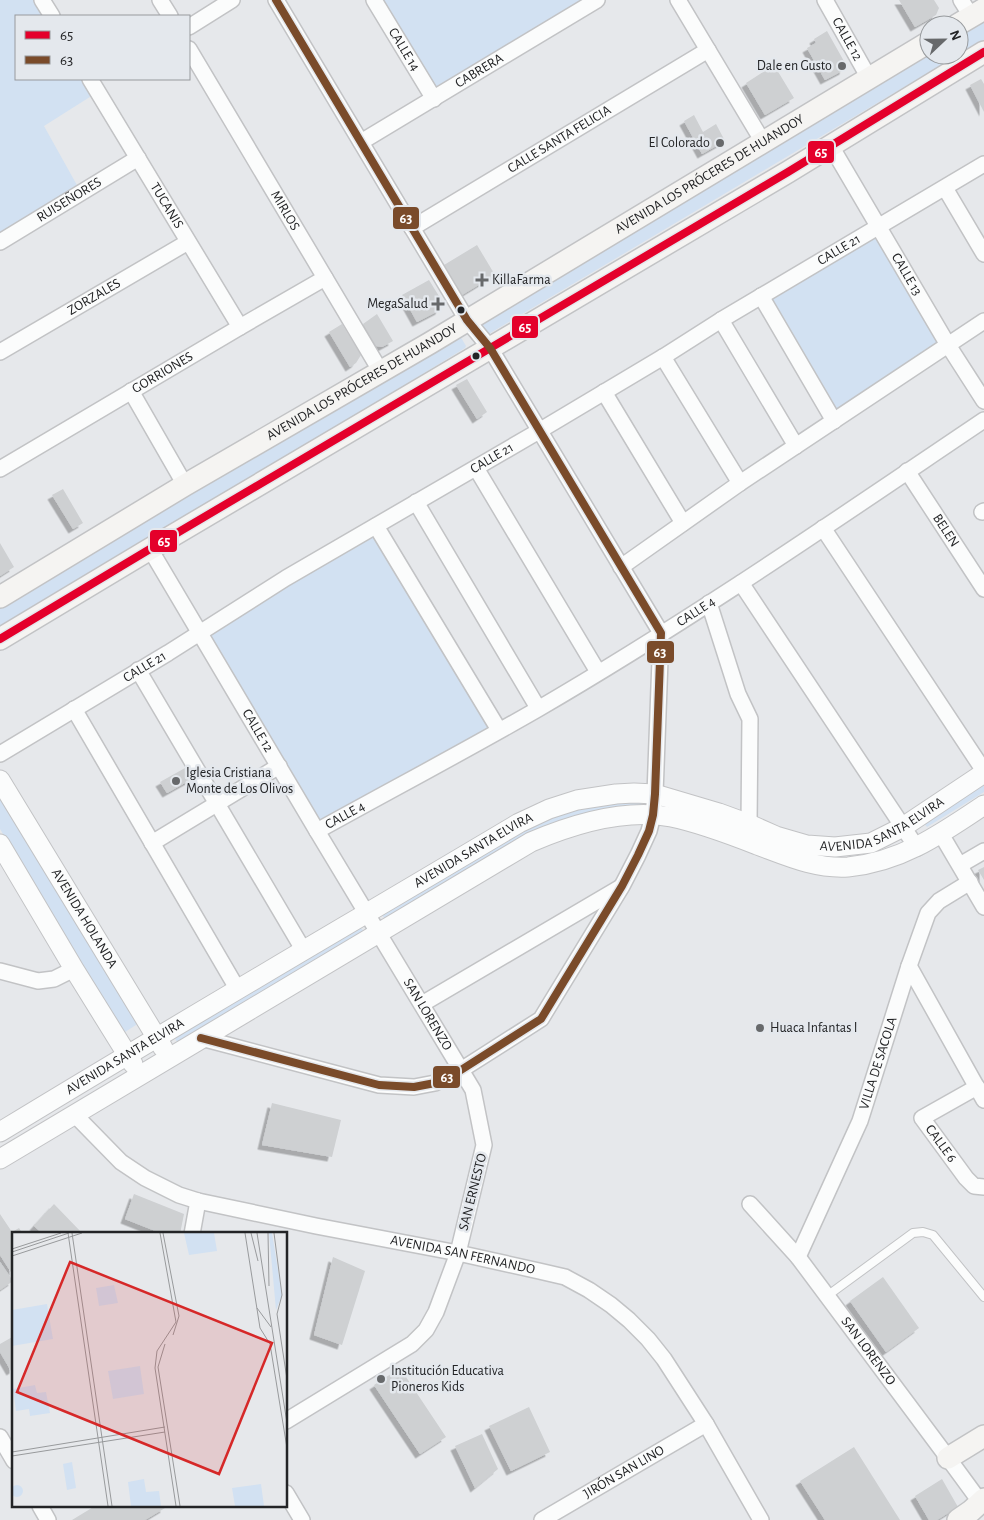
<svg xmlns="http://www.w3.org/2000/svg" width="984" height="1520" font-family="'Alegreya Sans',sans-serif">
<defs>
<filter id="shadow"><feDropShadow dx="-4.5" dy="4.5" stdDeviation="0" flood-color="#0004"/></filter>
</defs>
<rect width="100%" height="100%" fill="#e6e8eb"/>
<g fill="#d2e1f2">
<polygon points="0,0 35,0 45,16 16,16 16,79 83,79 93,95 44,126 78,187 0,234"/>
<polygon points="383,0 585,0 436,88"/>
<polygon points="984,15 984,40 959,55 959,30"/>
<polygon points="929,48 929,55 958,55 487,335 478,320"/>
<polygon points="880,234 943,343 837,415 770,300"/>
<polygon points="456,329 466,346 465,348 390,394 0,626 0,603"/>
<polygon points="376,532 494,725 323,825 205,633"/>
<polygon points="984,778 984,792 927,827 923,822"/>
<polygon points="0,789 139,1023 122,1034 0,829"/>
<polygon points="640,801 641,804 640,808 593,812 386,921 380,911 512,831 582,804"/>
<polygon points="359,925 364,932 178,1043 174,1037"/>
</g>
<g fill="#ced0d2" filter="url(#shadow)">
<polygon points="899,0 934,0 939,8 936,15 915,27"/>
<polygon points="827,31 845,63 844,70 825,80 807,48 816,43 814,39"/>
<polygon points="774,65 794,98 765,115 746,83"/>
<polygon points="981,79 984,84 984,112 970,85"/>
<polygon points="694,115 703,132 716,124 725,141 702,154 684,121"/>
<polygon points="477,245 495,275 462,295 444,265"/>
<polygon points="429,280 442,301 440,310 417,322 402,295"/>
<polygon points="377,314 393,341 382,347 376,346 363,324"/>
<polygon points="342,324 361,355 356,363 350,367 329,332"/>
<polygon points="467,379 487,412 477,419 456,385"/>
<polygon points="63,489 83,523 73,529 52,495"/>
<polygon points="0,543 14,567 0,576"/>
<polygon points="185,768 192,779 167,793 160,782"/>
<polygon points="984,867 984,880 978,870"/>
<polygon points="272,1103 341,1120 332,1157 262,1145"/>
<polygon points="134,1194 184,1214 180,1234 163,1234 125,1219"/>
<polygon points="54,1204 83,1234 43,1234 34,1226"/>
<polygon points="0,1214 12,1232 19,1228 23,1234 14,1234 14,1277 0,1255"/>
<polygon points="333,1257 365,1271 342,1345 314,1335"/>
<polygon points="0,1262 13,1281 0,1290"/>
<polygon points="883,1277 919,1328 886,1352 850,1301"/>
<polygon points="14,1336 14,1369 11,1371 0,1352 0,1344"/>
<polygon points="400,1368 446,1437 420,1454 374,1385"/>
<polygon points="529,1407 550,1452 511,1471 489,1426"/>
<polygon points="482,1434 498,1469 475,1488 455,1446"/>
<polygon points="854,1447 900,1520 825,1520 800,1481"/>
<polygon points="942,1479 958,1507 937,1520 929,1520 915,1496"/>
<polygon points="95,1506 164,1506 165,1508 145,1520 72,1520"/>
</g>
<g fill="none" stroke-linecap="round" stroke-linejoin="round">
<g stroke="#c2c3c5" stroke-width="10">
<polyline id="service" points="827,1296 913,1233 923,1232 933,1235 984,1297"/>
</g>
<g stroke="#c2c3c5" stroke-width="18">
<g id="minor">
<polyline points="42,0 52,16"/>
<polyline points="160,0 170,16"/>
<path id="s1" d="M374 0 434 99"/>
<polyline points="678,0 763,142"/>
<path id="s2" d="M825 0 869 78"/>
<polyline points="961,0 971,16"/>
<polyline points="189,27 232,0"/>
<path id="s3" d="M189 49 381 372"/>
<path id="s4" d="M90 79 240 327"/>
<path id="s5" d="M361 142 597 0"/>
<path id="s6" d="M831 146 948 345 984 401"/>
<polyline points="945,188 984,254"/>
<path id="s7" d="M412 228 708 50"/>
<path id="s8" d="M0 242 138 158"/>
<polyline points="761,296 834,421"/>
<polyline points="721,320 796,446"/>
<path id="s9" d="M0 352 188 242"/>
<polyline points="663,357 740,483"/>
<polyline points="131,391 185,485"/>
<polyline points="604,392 683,523"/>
<polyline points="476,468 598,672"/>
<path id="s10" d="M0 469 240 327 325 278"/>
<path id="s11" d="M907 471 984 589"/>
<polyline points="416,502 538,708"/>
<polyline points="982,512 984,511"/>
<polyline points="376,526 499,730"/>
<polyline points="823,528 984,771"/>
<path id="s12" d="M150 549 317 831 461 1070 473 1090 484 1145 458 1253 436 1312 426 1330 412 1344 286 1421"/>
<polyline points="621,567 740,483 984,321"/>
<polyline points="741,583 917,848"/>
<polyline points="709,603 738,694 750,719 749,824"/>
<polyline points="138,670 304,951"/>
<polyline points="74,709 238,990"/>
<path id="s13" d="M0 754 168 653 286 578 539 431 663 357 721 320 984 164"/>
<path id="s14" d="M317 831C391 790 465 751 538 709 691 620 837 519 984 420"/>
<polyline points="941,834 984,907"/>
<polyline points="152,843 279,766"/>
<polyline points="960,865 984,851"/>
<polyline points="909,966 984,1100"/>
<polyline points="0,971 38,981 54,979 74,969"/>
<polyline points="422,1004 621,887"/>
<polyline points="201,1038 379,1085 414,1087 435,1083 461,1070 541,1019 622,886 638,855 649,831 653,815 655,794 661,633 490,348 467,320 276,0"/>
<path id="s15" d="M977 1087 922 1118 966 1178 974 1186 984 1187"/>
<path id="s16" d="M74 1114 121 1162 145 1178 179 1195 198 1201 316 1226 458 1253 539 1271 565 1277 589 1290 611 1305 629 1320 648 1339 664 1359 706 1424 761 1520"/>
<path id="s17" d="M750 1204 798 1257 948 1458 981 1503"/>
<polyline points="192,1234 198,1201"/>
<path id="s18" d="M798 1257 860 1121 909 966 928 913 939 901 970 882"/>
<polyline points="0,1437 14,1461"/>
<polyline points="286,1493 302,1520"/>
<polyline points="40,1506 48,1520"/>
<path id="s19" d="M542 1520 706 1424"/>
</g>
</g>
<g stroke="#c2c3c5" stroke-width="21">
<g id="tertiary">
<path id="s20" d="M0 780 163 1048"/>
<polyline points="0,844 74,969 133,1064"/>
<path id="s21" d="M0 1132C172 1027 346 926 519 823L549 809 577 800 616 794 634 793 655 794 719 813 749 824 776 836 807 845 835 847 871 843 903 827 984 773"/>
<path d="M0 1159 531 842C573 824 624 808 671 817 700 823 729 834 757 845 787 856 815 869 848 867 901 862 941 834 984 805"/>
</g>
</g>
<g stroke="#c2c3c5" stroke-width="24">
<g id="secondary">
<polyline points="957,25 984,9"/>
<path id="s22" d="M0 597 185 485 430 343 929 42"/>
<polyline points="0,639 150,549 788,172 984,52"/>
<polyline points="948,1458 984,1436"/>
<polyline points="958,1520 971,1511 984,1499"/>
</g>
</g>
<use href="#service" stroke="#fbfcfc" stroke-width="8"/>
<use href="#minor" stroke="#fbfcfc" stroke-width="15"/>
<use href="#tertiary" stroke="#fbfcfc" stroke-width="19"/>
<use href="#secondary" stroke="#f5f4f2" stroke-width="21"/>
<g stroke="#e4e8ed" stroke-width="11">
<polyline id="bus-1" points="0,639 150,549 788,172 984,52"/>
</g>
<g stroke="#e4e8ed" stroke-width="11">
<polyline id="bus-2" points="201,1038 379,1085 414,1087 435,1083 461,1070 541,1019 622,886 638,855 649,831 653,815 655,794 661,633 490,348 467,320 276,0"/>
</g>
<use href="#bus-1" stroke="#e4002b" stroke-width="8"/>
<use href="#bus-2" stroke="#7a4b2a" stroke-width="8"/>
</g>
<g fill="#67696b" stroke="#e4e8ed" stroke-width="2">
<circle cx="842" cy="66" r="5"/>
<circle cx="720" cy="143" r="5"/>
<path d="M479.5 272.5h5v5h5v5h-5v5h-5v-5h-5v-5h5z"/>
<path d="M435.5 296.5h5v5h5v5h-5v5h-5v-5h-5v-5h5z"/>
<circle cx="176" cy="781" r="5"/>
<circle cx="760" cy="1028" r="5"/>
<circle cx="381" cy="1379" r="5"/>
</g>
<g fill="#232426" stroke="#e4e8ed" stroke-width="2">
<circle cx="461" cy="310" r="4.5"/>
<circle cx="476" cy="356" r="4.5"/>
</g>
<g text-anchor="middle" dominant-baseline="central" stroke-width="5" stroke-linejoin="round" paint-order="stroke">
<g font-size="14" fill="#232426" stroke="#e4e8ed">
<text stroke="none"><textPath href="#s2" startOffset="45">CALLE 12</textPath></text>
<text stroke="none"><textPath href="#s1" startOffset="58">CALLE 14</textPath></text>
<text stroke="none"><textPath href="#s5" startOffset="138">CABRERA</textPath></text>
<text stroke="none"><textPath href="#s7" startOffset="172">CALLE SANTA FELICIA</textPath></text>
<text stroke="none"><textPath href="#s22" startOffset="826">AVENIDA LOS PRÓCERES DE HUANDOY</textPath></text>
<text stroke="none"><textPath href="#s8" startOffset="81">RUISEÑORES</textPath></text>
<text stroke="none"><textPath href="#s4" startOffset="148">TUCANIS</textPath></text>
<text stroke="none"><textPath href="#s3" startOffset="188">MIRLOS</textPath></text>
<text stroke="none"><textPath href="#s13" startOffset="979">CALLE 21</textPath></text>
<text stroke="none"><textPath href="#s6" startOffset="149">CALLE 13</textPath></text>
<text stroke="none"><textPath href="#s9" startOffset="109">ZORZALES</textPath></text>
<text stroke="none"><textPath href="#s10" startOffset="189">GORRIONES</textPath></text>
<text stroke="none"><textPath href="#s22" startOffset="421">AVENIDA LOS PRÓCERES DE HUANDOY</textPath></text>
<text stroke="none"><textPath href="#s13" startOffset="574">CALLE 21</textPath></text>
<text stroke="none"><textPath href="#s11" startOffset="71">BELEN</textPath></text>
<text stroke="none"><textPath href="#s14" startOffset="438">CALLE 4</textPath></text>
<text stroke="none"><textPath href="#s13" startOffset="169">CALLE 21</textPath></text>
<text stroke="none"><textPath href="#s12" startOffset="211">CALLE 12</textPath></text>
<text stroke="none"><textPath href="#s14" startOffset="32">CALLE 4</textPath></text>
<text stroke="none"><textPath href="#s21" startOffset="986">AVENIDA SANTA ELVIRA</textPath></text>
<text stroke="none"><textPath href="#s21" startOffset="551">AVENIDA SANTA ELVIRA</textPath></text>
<text stroke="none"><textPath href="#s20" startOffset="162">AVENIDA HOLANDA</textPath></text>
<text stroke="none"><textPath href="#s12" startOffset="542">SAN LORENZO</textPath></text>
<text stroke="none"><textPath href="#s21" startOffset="146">AVENIDA SANTA ELVIRA</textPath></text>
<text stroke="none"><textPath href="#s18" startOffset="210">VILLA DE SACOLA</textPath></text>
<text stroke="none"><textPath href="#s15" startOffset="95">CALLE 6</textPath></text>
<text transform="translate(473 1192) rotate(-76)">SAN ERNESTO</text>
<text stroke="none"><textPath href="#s16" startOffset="424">AVENIDA SAN FERNANDO</textPath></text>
<text stroke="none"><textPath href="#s17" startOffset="189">SAN LORENZO</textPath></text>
<text stroke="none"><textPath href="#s19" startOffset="95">JIRÓN SAN LINO</textPath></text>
</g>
<g font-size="14" fill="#232426" stroke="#e4e8ed" text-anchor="start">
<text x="832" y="66" text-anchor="end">Dale en Gusto</text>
<text x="710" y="143" text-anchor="end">El Colorado</text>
<text x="492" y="280">KillaFarma</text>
<text x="428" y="304" text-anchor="end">MegaSalud</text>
<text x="186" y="773">Iglesia Cristiana<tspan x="186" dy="16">Monte de Los Olivos</tspan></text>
<text x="770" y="1028">Huaca Infantas I</text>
<text x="391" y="1371">Institución Educativa<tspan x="391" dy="16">Pioneros Kids</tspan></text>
</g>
</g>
<g transform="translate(12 1232)">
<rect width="275" height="275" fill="#e6e8eb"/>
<path d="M172 1H202L205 19 177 23ZM257 1H260L270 63 264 78ZM102 53 106 71 87 74 84 56ZM35 72 41 107 0 114V78ZM128 134 132 162 101 167 96 139ZM23 153 25 161 34 160 38 181 18 184 17 177 4 179 1 157ZM60 230 64 256 55 258 51 232ZM132 247 134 260 147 259 149 274H119L116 250ZM249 252 252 274H223L220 256ZM-1 259a6 6 0 1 1 12 0a6 6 0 1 1-12 0Z" fill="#d2e1f2"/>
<path fill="none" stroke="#989a9c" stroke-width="1" d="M56 1 96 274M60 1 100 274M148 1 164 90 145 119 143 136 164 274M151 1 167 84 161 103M233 1 248 96 258 112 275 216M239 1 246 29M245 1 275 191M256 1 257 54M262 1 270 63 265 82 275 147M0 17 49 1M0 20 57 1M0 24 70 1M245 76 259 95M153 112 146 135 168 274M0 220 153 195M0 224 153 200"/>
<path fill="#d62828" fill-opacity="0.15" stroke="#d62828" stroke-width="2.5" d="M58 30 260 111 207 242 5 160Z"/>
<rect width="275" height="275" fill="none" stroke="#232426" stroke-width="2.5"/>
</g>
<g stroke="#e4e8ed" stroke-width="2">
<rect x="807" y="140" width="28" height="24" rx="5" fill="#e4002b"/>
<rect x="392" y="206" width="28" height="24" rx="5" fill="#7a4b2a"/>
<rect x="511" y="315" width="28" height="24" rx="5" fill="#e4002b"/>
<rect x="149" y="529" width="29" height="24" rx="5" fill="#e4002b"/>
<rect x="646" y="640" width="29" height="24" rx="5" fill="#7a4b2a"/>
<rect x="432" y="1065" width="29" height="24" rx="5" fill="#7a4b2a"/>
</g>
<g font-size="14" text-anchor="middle" font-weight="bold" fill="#fff">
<text x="821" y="157">65</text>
<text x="406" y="223">63</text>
<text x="525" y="332">65</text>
<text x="164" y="546">65</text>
<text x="660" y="657">63</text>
<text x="447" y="1082">63</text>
</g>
<rect x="15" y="15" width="175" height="65" fill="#e4e8ed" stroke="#979a9d"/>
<rect x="25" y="31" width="25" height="8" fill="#e4002b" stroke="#979a9d"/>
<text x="60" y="40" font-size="15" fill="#232426">65</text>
<rect x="25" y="56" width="25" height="8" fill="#7a4b2a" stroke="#979a9d"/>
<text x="60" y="65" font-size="15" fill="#232426">63</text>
<g transform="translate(944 40) rotate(68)"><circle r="24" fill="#e4e8ed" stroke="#979a9d"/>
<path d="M0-4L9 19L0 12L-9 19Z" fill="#67696b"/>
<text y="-8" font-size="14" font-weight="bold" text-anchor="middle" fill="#232426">N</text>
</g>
</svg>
